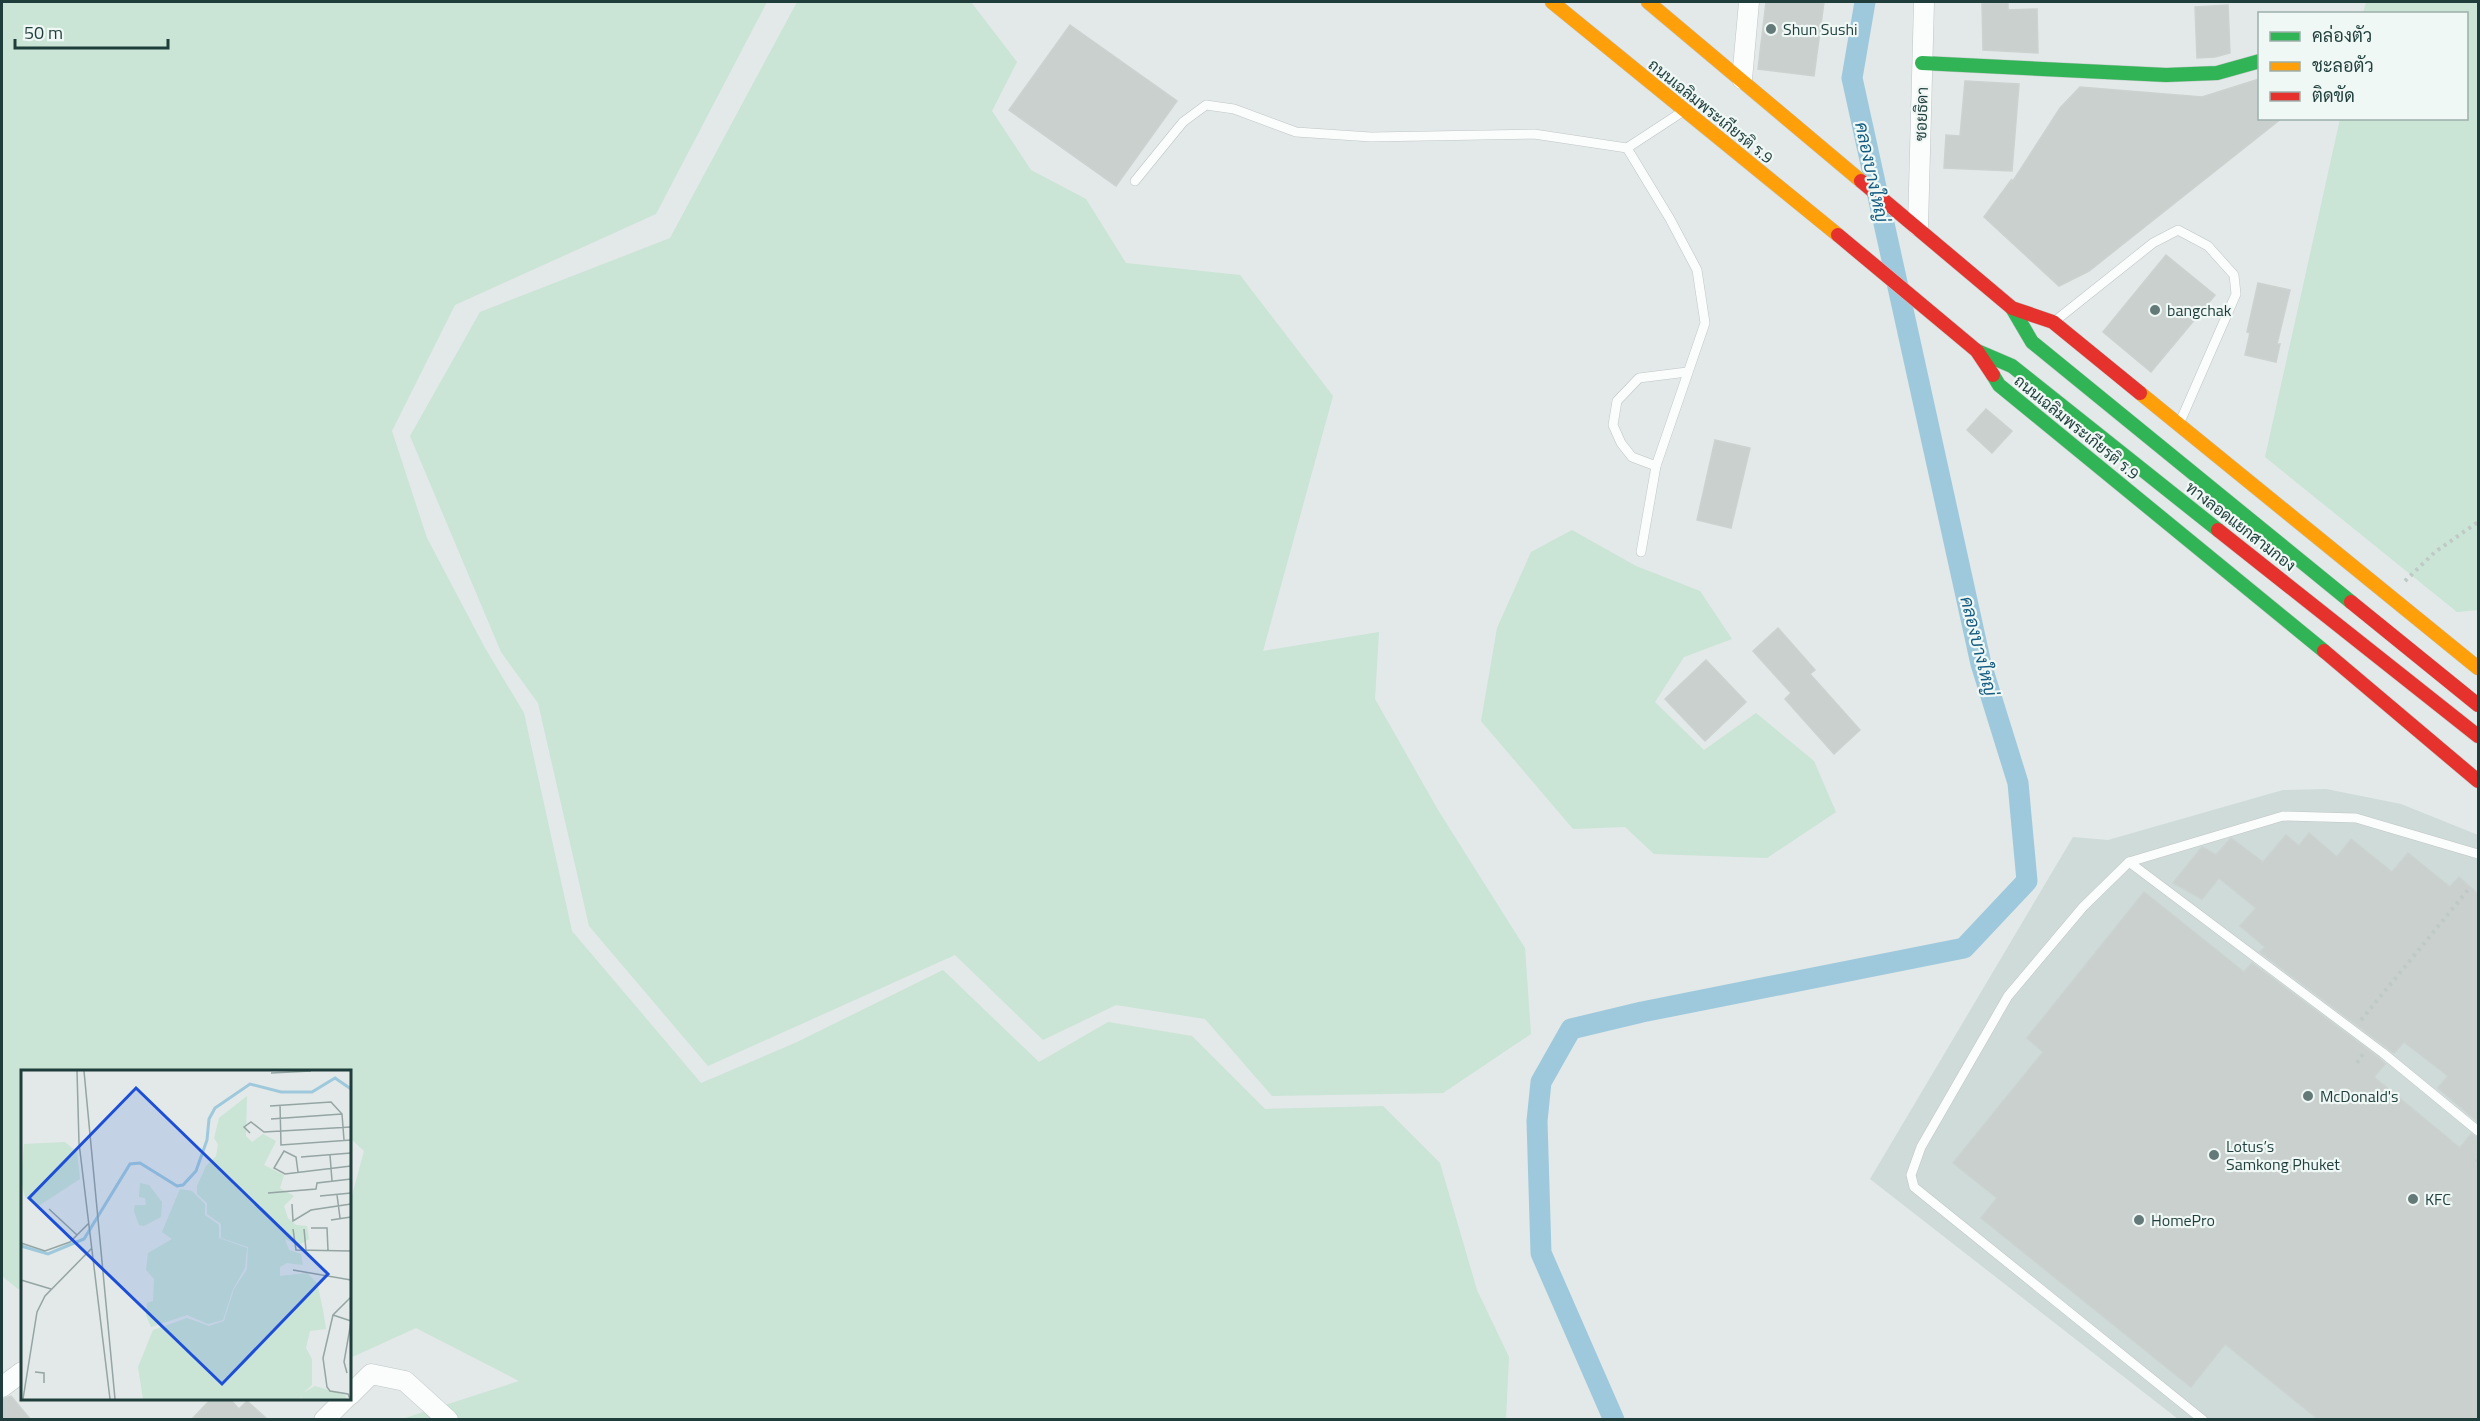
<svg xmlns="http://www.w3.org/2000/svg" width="2480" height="1421" font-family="'Titillium Web',Sarabun,sans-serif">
<rect width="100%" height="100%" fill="#e2e9e8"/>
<polygon fill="#cfdbd8" points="2326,789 2401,804 2478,835 2478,1419 2178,1419 1870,1179 2073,837 2108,840 2283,790"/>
<g fill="#cae4d6">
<polygon points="2,2 767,2 656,214 455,305 392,431 427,538 485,648 524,713 572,931 701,1083 795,1043 943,970 1039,1062 1108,1022 1192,1036 1265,1109 1383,1106 1440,1163 1477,1290 1509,1357 1506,1419 402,1419 519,1381 416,1328 350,1358 350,1203 364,1151 350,1138 350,1072 22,1072 22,1289 18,1289 2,1276"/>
<polygon points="797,2 971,2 1017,62 992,111 1031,170 1086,199 1126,263 1240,275 1333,396 1263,651 1379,632 1375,699 1438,810 1525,948 1531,1034 1443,1093 1272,1096 1205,1019 1116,1005 1043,1040 955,955 708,1066 589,926 538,703 501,652 410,436 480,312 670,238"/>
<polygon points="2366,2 2478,2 2478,610 2457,612 2265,457 2340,119 2466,118 2466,14 2363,13"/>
<polygon points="1572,530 1636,566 1700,591 1732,639 1684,657 1655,702 1704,750 1756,713 1814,761 1836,812 1767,858 1654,854 1625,827 1573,829 1481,721 1497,628 1531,552"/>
</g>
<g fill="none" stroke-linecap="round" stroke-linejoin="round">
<polyline stroke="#9ec9dc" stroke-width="21" points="1614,1420 1541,1253 1537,1121 1541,1082 1571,1029 1642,1012 1964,948 2027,881 2018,783 1981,664 1852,78 1865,2"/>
</g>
<g fill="#c9d0ce" stroke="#cbd2d0" stroke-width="1.5">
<polygon points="1766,2 1824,2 1814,76 1758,69"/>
<polygon points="2008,3 2008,10 2037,9 2038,53 1983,50 1982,4"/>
<polygon points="2228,5 2230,53 2215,57 2197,58 2195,7"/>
<polygon points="1070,25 1177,101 1116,186 1009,110"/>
<polygon points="2259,79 2259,118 2282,118 2089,271 2059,286 1984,217 2012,179 2011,184 2060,108 2080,87 2202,97"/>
<polygon points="1965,81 2019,84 2012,171 1944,168 1946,135 1960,136"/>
<polygon points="2166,255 2215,295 2151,372 2103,332"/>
<polygon points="2258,283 2290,290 2277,344 2280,344 2276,362 2245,355 2250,333 2247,332"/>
<polygon points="1986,409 2012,431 1992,453 1967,430"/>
<polygon points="1715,440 1750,448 1731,528 1697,520"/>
<polygon points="1778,628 1815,670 1810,674 1860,730 1834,754 1785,699 1791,693 1753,651"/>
<polygon points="1706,660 1746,702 1705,741 1665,699"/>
<polygon points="2309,833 2337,857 2351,839 2392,872 2408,853 2450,887 2459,877 2478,894 2478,1122 2438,1088 2448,1076 2404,1042 2394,1053 2260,952 2265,947 2240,926 2256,908 2219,878 2202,899 2173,883 2202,847 2216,855 2231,838 2263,862 2286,835 2299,846"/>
<polygon points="2144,892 2244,972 2252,963 2379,1058 2385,1064 2374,1077 2460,1148 2471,1134 2478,1138 2478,1419 2318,1419 2225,1344 2191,1387 1981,1218 1997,1198 1953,1163 2043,1052 2027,1038"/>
<polygon points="11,1396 30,1419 2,1419 2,1399"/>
<polygon points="212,1398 229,1398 239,1409 247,1401 267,1419 192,1419"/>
</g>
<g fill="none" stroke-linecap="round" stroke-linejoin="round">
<g stroke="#bfc6c5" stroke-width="10">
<g id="lane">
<polyline points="1135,181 1183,122 1206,105 1234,109 1296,132 1371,137 1534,134 1627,148"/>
<polyline points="2055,321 2153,243 2178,230 2208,246 2234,275 2236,294 2180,422"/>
<polyline points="1656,466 1632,457 1621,443 1613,425 1617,401 1639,378 1687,372"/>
<polyline points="1641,552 1656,466 1705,323 1697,270 1670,219 1627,148 1682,112"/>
<polyline points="2478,854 2356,818 2283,816 2129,862 2383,1053 2478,1131"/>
<polyline points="2129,862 2083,907 2008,996 1921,1147 1911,1175 1914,1187 2203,1420"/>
</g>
</g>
<g stroke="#bfc6c5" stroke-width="21">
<g id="street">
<polyline points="1742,79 1749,2"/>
<polyline points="1918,226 1924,2"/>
<polyline points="2,1387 22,1372"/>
<polyline points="350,1395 371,1374 405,1381 448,1420"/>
<polyline points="324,1420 346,1398"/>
</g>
</g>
<g stroke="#bec7c5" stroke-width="15">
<g id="fast">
<polyline points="1922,63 2166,75 2217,73 2260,61"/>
<polyline points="2012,308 2032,342 2351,602"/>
<polyline points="1977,351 2012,366 2218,530"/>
<polyline points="1993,375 1999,385 2324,651"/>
</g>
</g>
<g stroke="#bec7c5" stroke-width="15">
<g id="slow">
<polyline points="1552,2 1838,235"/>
<polyline points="1648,2 1861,181"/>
<polyline points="2140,393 2478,668"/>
</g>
</g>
<g stroke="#bec7c5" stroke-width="15">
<g id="jam">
<polyline points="1861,181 2012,308 2053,322 2140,393"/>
<polyline points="1838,235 1977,351 1993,375"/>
<polyline points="2218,530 2478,736"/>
<polyline points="2351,602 2478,705"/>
<polyline points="2324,651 2478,781"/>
</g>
</g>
<g stroke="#bfcac7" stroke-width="4" stroke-dasharray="3 4.5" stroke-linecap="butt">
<polyline points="2405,581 2435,552 2478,522"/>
<polyline points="2361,1020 2468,890"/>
<polyline points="2357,1063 2363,1054"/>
<polyline points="2477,1162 2478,1160"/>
</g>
<use href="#lane" stroke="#fbfcfc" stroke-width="9"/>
<use href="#street" stroke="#fbfcfc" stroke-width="20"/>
<use href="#fast" stroke="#30b455" stroke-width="14"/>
<use href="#slow" stroke="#ff9f0a" stroke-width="14"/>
<use href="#jam" stroke="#e5322d" stroke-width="14"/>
</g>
<g fill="#637a78" stroke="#f0f8f6" stroke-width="2">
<circle cx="1771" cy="29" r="6"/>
<circle cx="2155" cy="310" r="6"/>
<circle cx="2308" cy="1096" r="6"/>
<circle cx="2214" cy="1155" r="6"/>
<circle cx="2413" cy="1199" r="6"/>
<circle cx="2139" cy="1220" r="6"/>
</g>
<g text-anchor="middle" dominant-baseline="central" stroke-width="4.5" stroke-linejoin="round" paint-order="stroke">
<g font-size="16" fill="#1f3e3b" stroke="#f0f8f6" text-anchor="start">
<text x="1783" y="29">Shun Sushi</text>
<text x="2167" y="310">bangchak</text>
<text x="2320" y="1096">McDonald's</text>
<text x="2226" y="1146">Lotus’s<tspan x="2226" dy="18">Samkong Phuket</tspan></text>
<text x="2425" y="1199">KFC</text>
<text x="2151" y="1220">HomePro</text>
</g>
<g font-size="16" fill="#1f3e3b" stroke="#f0f8f6">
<text transform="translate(1711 111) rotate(39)">ถนนเฉลิมพระเกียรติ ร.9</text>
<text transform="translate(1921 114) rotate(-88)">ซอยธิดา</text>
<text transform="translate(2077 427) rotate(39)">ถนนเฉลิมพระเกียรติ ร.9</text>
<text transform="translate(2241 526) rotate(38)">ทางลอดแยกสามกอง</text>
</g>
<g font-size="18" font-style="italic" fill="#135b80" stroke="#f0f8f6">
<text transform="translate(1872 172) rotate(78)">คลองบางใหญ่</text>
<text transform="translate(1979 646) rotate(76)">คลองบางใหญ่</text>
</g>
</g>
<g transform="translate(21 1070)">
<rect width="330" height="330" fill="#e2e9e8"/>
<path d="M226 26 225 66 231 72 242 64 255 71 243 95 263 105 259 118 273 126 263 136 267 148 275 155 286 156 288 169 278 175 264 169 268 180 280 184 282 195 266 193 259 197V206L286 203 296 213 302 240 305 259 289 261 285 278 291 289V315L282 323 294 316 324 325 326 329H280L281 324 279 329H122L117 297 132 260 166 248 188 256 203 251 213 219 226 199 227 177 200 168V154L186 144V133L176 124V116L185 96 195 86 197 74 193 68 198 48ZM44 72 56 82 59 109 16 137 4 127 0 109 3 74ZM119 113 128 115 141 132 140 147 123 156 118 155 113 141 114 135H125L124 128 118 127ZM159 119 171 121 184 134V145L198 155V168L226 178 224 198 212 219 202 250 187 254 166 245 130 257 125 245 126 233 132 231 133 209 125 200 127 183 151 169 141 162Z" fill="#cae4d6"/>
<path fill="none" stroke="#9ec9dc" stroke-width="3" d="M0 176 27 184 63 169 109 94 119 93 156 116 162 115 175 101 186 70 188 49 194 38 229 14 260 22H291L314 8 330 19"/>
<path fill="none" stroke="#94a5a3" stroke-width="1.5" d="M56 1 58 73 89 329M63 1 94 329M250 3 290 1M259 35 260 75 330 70M249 36 310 32 321 44 323 70M250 49 321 44M229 63 223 57 230 52 243 62 330 57M309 85 311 111M280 87 330 83M277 102 275 87 263 81 253 98 264 104 330 96M247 123 295 119 296 113 330 109M316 125 319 148M299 126 330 123M271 134 272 151 290 140 330 134M28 139 56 165M310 150 330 147M290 158H306L307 180M272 159 275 180 330 181M283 159 285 180M0 173 24 181 49 172 68 153M272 200 330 210M0 210 30 219M312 245 330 251M14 302 23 303V313M326 303 323 292 330 252M2 329 16 242 24 226 71 178M329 329 327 324 309 321 306 317 302 288 312 245 330 227"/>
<path fill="#1d4ed8" fill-opacity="0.15" stroke="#1d4ed8" stroke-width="3" d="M115 18 307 204 201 314 8 128Z"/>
<rect width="330" height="330" fill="none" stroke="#1f3e3b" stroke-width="3"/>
</g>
<rect width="2480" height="1421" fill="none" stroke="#1f3e3b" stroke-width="6"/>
<rect x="2258" y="12" width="210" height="108" fill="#f0f8f6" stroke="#9caeab" stroke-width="1.5"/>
<rect x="2270" y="32" width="30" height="9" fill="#30b455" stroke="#9caeab" stroke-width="1.5"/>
<text x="2312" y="42" font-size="18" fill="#1f3e3b">คล่องตัว</text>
<rect x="2270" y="62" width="30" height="9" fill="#ff9f0a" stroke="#9caeab" stroke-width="1.5"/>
<text x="2312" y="72" font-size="18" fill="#1f3e3b">ชะลอตัว</text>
<rect x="2270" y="92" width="30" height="9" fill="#e5322d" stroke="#9caeab" stroke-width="1.5"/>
<text x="2312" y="102" font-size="18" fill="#1f3e3b">ติดขัด</text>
<path d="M15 39v9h153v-9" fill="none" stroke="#1f3e3b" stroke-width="3"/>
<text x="24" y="39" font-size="18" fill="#1f3e3b" stroke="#f0f8f6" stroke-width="4.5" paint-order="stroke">50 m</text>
</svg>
